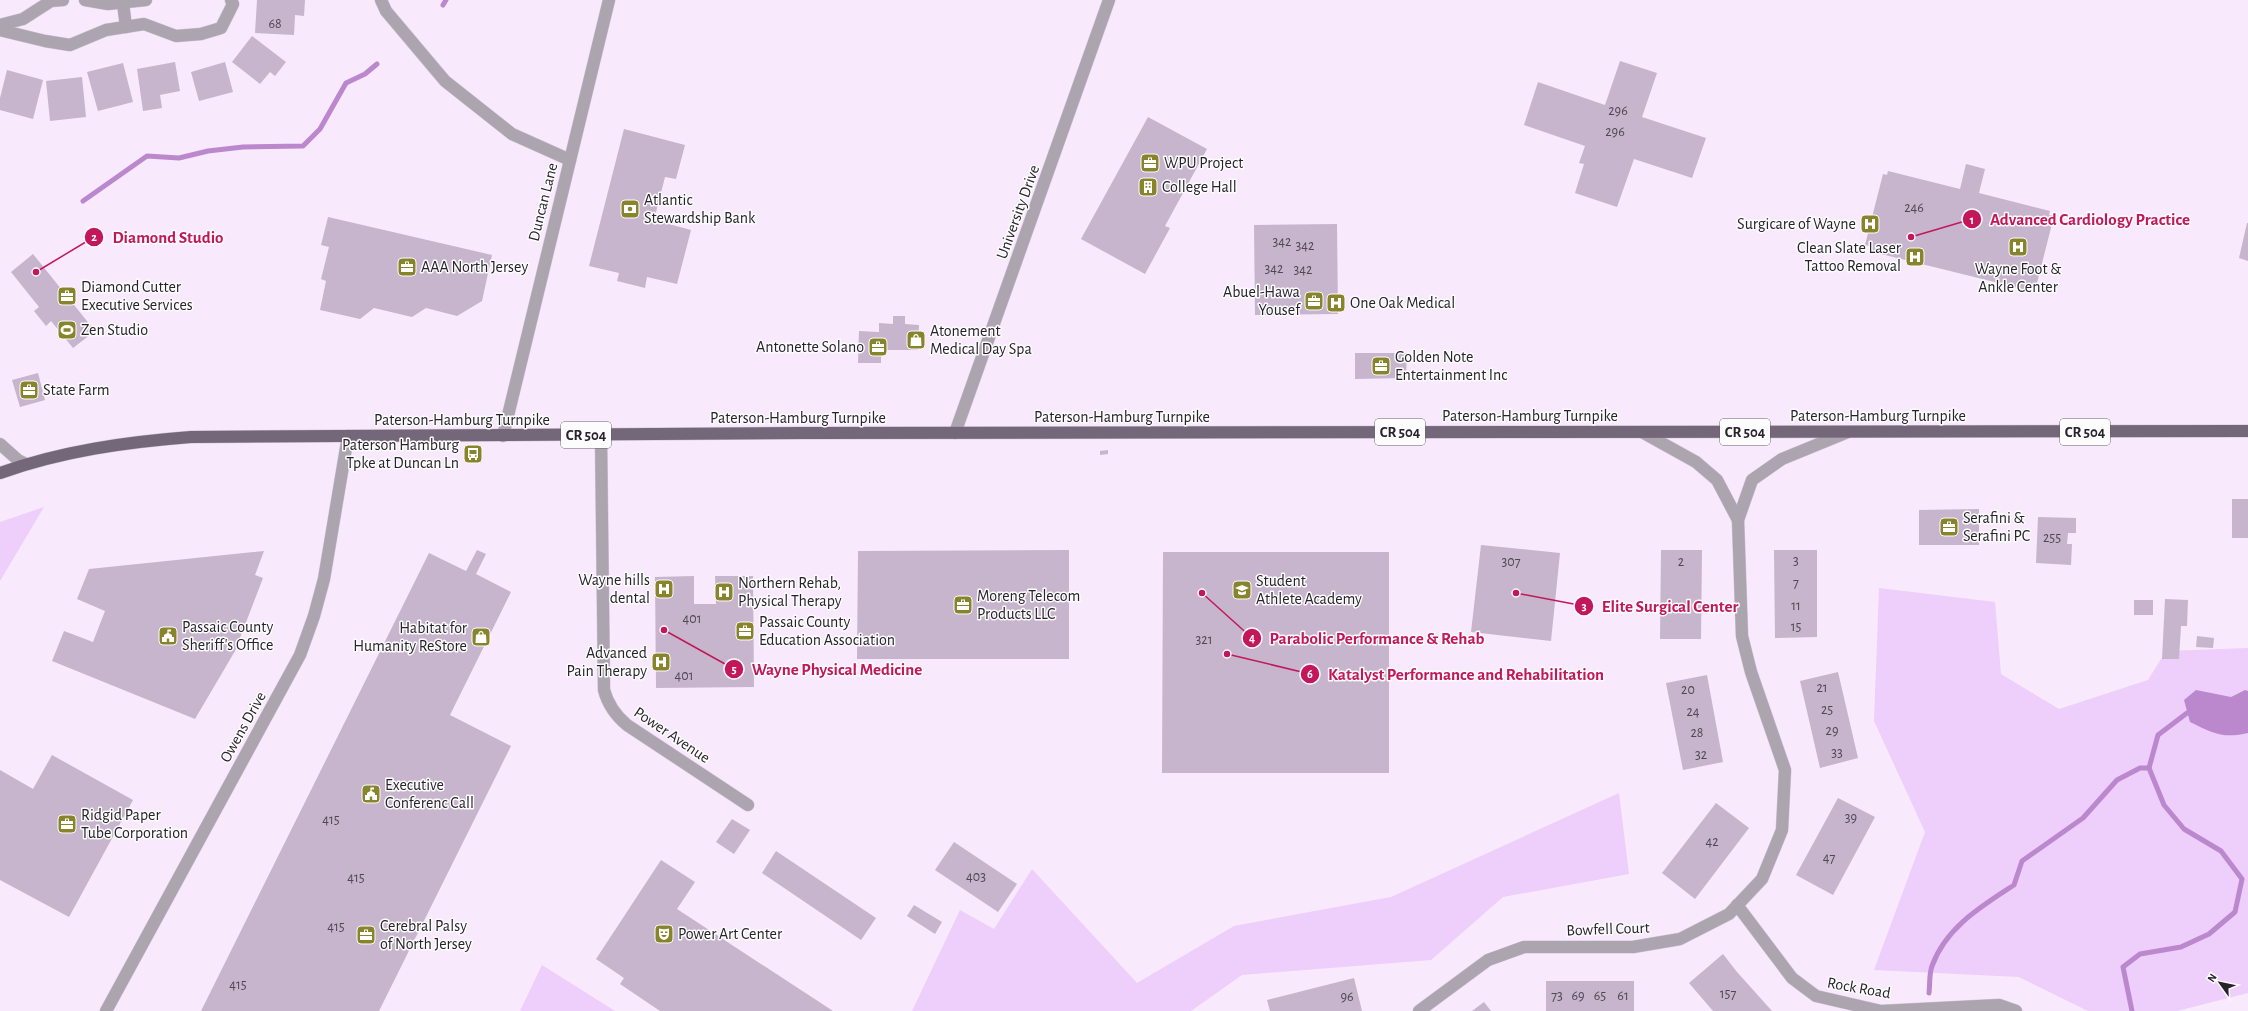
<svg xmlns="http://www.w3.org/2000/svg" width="2248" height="1011" font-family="'Alegreya Sans',sans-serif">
<rect width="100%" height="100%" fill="#f8e9fd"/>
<g fill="#eecefa">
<polygon points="44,507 0,581 0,522"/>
<polygon points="1879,588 1995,602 2001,674 2059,709 2148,680 2166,651 2248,648 2248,993 2177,1011 2088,1011 2019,977 1874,970 1925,832 1874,721"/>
<polygon points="1619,793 1629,874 1503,897 1431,960 1242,975 1191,1011 912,1011 960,910 994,929 1032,869 1137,983 1234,926 1391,897"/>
<polygon points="542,965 615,1011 520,1011"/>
</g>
<path fill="#bb88ce" d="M2196 690 2231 697 2245 690 2248 691V733C2224 739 2212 733 2190 722L2184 700Z"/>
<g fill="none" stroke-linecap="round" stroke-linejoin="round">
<g stroke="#bb88ce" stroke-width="5">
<polyline points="443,5 446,0"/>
<polyline points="83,201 147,156 179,158 208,151 243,147 303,146 320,129 346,83 365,74 377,64"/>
<path d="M1929 993C1930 985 1929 974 1932 966 1946 927 1982 906 2014 885L2022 861 2083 818 2117 780 2140 768H2149"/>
<polyline points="2132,1011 2123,967 2140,954 2181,947 2209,934 2235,912 2242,879 2221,851 2184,829 2164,805 2149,768 2158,735 2187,713 2193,712"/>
</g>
</g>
<g fill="#c6b5cd">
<polygon points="257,0 305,0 304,16 295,15 294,35 255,33"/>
<polygon points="252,36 286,62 275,76 270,72 260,84 232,62"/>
<polygon points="1620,61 1657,73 1642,117 1706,138 1692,178 1634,159 1617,207 1575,193 1584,164 1579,163 1585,146 1524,125 1538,82 1605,105"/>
<polygon points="175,62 180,91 160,95 162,108 143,111 137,69"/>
<polygon points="225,62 233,92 199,101 191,72"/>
<polygon points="123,63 133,102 98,111 87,72"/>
<polygon points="7,70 43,80 33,119 0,110 0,98"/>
<polygon points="82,77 86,117 50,121 46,81"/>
<polygon points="1148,117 1207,149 1165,226 1170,228 1145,274 1081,239"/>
<polygon points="624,129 685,145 676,179 665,177 654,220 691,230 677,284 647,277 645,288 617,281 619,273 589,266"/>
<polygon points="1966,164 1985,169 1979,193 2050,211 2049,215 2054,216 2036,287 2032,286 2031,291 1869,251 1870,246 1865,245 1883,174 1887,175 1888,171 1960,189"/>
<polygon points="328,217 492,255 482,301 457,316 426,308 412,317 374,308 360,319 320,310 326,281 321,279 329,247 321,245"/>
<polygon points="2247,223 2248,223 2248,261 2239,258"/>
<polygon points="1337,224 1338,314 1255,315 1254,225"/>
<polygon points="33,254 95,331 73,348 51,321 46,326 34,311 39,307 11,272"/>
<polygon points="893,316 905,316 905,324 919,325 918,350 881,350 881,363 858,363 859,331 879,332 879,323 893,324"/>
<polygon points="1355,353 1407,353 1406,378 1355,379"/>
<polygon points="38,373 45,400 20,407 12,380"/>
<polygon points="1108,450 1108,454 1100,455 1100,451"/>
<rect x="2232" y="499" width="16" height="39"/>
<polygon points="1979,509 1979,545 1919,545 1919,510"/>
<polygon points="2038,517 2076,518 2076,533 2068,533 2067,544 2072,544 2071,565 2036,563"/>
<polygon points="1481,545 1560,553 1551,641 1471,632"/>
<polygon points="477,550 486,554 476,574 511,592 450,715 511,746 379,1011 201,1011 429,553 466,571"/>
<polygon points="1069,550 1069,659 857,659 858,551"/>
<polygon points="1661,550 1702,550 1701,639 1660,639"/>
<polygon points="1774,550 1817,550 1817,637 1775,638"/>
<polygon points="264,551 255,575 263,578 235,651 195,719 52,661 64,631 93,642 105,611 77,599 89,569"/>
<polygon points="1163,552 1389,552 1389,773 1162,773"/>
<polygon points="694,576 694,604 716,604 715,576 753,576 754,687 656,688 655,577"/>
<polygon points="2165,599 2188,600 2187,626 2181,626 2179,659 2162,659"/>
<rect x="2134" y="600" width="19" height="15"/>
<polygon points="2197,636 2214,638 2213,648 2196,647"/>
<polygon points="1838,672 1858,758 1820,768 1800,681"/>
<polygon points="1707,675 1723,762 1683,770 1666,683"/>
<polygon points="52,755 133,800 69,917 0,880 0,770 33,789"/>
<polygon points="1838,798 1875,817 1833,895 1796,875"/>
<polygon points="1716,803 1749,828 1695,899 1662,873"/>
<polygon points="732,819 750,830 734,854 716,842"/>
<polygon points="954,842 1017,884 998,912 935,870"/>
<polygon points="776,851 876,918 861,940 762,873"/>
<polygon points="661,860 695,882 677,909 833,1011 660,1011 620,984 624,978 596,959"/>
<polygon points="914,905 942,922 935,934 907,916"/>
<polygon points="1723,954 1737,972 1772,1011 1713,1011 1689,983"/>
<polygon points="1354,978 1362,1011 1270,1011 1267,1000"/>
<rect x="1546" y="981" width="88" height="30"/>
<polygon points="1484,1002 1491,1011 1472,1011"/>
</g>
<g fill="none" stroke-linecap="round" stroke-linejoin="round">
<g stroke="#d3c5d7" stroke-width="13">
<g id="street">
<polyline points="85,0 108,4 146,0"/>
<polyline points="381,0 386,11 445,81 512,134 570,160"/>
<polyline points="123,3 126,27"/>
<polyline points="0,25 23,19 51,1 63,0"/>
<polyline points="0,30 45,41 70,45 106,30 144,24 176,36 201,34 221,28 233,4 231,0"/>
<polyline points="1642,432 1696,462 1717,480 1738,520"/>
<polyline points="955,433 1109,0"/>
<path d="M601 435 604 690C608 705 615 715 627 725L748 805"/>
<polyline points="503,436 609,0"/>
<polyline points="0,444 18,460 26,464"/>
<polyline points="1737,905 1792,978 1816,996 1881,1011 1999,1005 2016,1011"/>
<polyline points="106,1011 300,655 314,616 324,579 348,436"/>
<polyline points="1419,1011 1488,960 1524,947 1633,947 1680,939 1729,914 1762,879 1782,830 1785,770 1751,672 1742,636 1738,520 1752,480 1782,459 1848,432"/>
</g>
</g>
<g stroke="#d3c5d7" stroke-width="13">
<path id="primary" d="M0 473C62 451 126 442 191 437L804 433 2248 431"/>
</g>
<use href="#street" stroke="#aca4af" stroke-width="12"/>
<use href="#primary" stroke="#746779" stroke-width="12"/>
</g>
<defs>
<g id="office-square" transform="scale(1)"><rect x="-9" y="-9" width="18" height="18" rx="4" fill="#88842c" stroke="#fcfcfc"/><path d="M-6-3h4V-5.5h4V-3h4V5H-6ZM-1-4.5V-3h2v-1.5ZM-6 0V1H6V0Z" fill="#fff"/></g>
<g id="building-square" transform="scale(1)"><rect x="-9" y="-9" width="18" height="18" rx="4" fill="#88842c" stroke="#fcfcfc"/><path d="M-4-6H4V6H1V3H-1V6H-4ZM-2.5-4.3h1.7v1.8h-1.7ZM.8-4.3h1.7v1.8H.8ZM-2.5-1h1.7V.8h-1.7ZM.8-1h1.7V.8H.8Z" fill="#fff"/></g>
<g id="bank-square" transform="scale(1)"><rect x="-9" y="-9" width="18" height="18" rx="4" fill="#88842c" stroke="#fcfcfc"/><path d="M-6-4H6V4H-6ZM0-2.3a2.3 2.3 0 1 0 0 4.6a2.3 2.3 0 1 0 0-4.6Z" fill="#fff"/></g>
<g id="hospital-square" transform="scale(1)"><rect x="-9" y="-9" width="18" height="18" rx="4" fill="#88842c" stroke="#fcfcfc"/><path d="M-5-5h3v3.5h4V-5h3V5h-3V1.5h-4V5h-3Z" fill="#fff"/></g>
<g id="stadium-square" transform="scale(1)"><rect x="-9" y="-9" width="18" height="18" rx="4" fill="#88842c" stroke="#fcfcfc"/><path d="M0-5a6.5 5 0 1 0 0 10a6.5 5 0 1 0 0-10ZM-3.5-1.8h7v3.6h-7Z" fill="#fff"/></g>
<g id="shop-square" transform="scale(1)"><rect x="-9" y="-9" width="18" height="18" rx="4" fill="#88842c" stroke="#fcfcfc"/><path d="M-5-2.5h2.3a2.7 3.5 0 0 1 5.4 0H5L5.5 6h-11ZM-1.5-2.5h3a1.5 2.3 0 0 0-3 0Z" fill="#fff"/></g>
<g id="bus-square" transform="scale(1)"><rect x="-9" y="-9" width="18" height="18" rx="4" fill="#88842c" stroke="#fcfcfc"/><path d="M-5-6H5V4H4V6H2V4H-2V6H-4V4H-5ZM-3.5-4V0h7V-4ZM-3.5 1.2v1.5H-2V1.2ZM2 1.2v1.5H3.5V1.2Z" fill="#fff"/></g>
<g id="school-square" transform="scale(1)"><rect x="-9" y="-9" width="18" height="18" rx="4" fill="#88842c" stroke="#fcfcfc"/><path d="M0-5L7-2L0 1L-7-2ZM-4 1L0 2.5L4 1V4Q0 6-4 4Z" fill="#fff"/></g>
<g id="civic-square" transform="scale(1)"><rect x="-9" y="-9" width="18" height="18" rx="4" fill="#88842c" stroke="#fcfcfc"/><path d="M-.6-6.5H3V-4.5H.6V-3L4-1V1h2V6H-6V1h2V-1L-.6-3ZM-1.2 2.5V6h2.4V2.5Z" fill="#fff"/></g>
<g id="theatre-square" transform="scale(1)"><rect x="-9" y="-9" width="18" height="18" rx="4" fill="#88842c" stroke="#fcfcfc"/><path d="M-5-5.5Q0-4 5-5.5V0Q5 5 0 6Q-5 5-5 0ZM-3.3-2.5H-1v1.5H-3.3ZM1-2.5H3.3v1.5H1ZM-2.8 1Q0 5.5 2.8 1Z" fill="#fff"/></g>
</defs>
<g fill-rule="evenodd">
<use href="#office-square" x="1150" y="163"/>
<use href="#building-square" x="1148" y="187"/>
<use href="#bank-square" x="630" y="209"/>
<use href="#hospital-square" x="1870" y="224"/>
<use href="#hospital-square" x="2018" y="247"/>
<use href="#hospital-square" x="1915" y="257"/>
<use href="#office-square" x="407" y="267"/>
<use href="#office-square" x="67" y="296"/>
<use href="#office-square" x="1314" y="301"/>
<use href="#hospital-square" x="1336" y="303"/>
<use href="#stadium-square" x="67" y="330"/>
<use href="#shop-square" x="916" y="340"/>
<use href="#office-square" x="878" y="347"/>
<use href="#office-square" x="1381" y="366"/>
<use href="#office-square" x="29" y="390"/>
<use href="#bus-square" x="473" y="454"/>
<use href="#office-square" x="1949" y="527"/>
<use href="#hospital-square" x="664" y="589"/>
<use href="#school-square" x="1242" y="590"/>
<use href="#hospital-square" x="724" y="592"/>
<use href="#office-square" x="963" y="605"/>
<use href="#office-square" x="745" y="631"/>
<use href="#civic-square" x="168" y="636"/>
<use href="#shop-square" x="481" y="637"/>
<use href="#hospital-square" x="661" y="662"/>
<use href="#civic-square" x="371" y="794"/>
<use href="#office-square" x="67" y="824"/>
<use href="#theatre-square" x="664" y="934"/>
<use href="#office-square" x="366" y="935"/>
</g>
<g text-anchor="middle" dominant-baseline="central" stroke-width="3" stroke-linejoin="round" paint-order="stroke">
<g font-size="14" fill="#504754">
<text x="275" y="24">68</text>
<text x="1618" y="111">296</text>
<text x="1615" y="132">296</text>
<text x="1914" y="208">246</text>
<text x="1282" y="242">342</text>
<text x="1305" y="246">342</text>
<text x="1274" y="269">342</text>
<text x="1303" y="270">342</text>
<text x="2052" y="538">255</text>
<text x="1796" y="561">3</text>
<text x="1511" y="562">307</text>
<text x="1681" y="562">2</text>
<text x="1796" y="583">7</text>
<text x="1796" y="606">11</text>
<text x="692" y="619">401</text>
<text x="1796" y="627">15</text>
<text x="1204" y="640">321</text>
<text x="684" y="676">401</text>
<text x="1822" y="688">21</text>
<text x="1688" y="690">20</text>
<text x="1827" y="710">25</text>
<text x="1693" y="712">24</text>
<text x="1832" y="731">29</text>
<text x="1697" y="733">28</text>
<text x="1837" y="753">33</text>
<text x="1701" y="755">32</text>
<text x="1851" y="818">39</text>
<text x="331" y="820">415</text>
<text x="1712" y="842">42</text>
<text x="1829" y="858">47</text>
<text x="976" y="877">403</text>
<text x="356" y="878">415</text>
<text x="336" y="927">415</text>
<text x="238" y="985">415</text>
<text x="1728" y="994">157</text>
<text x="1557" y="996">73</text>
<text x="1578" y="996">69</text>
<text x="1600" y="996">65</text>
<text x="1623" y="996">61</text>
<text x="1347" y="997">96</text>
</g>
<g fill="#fcfcfc" stroke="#68636a" stroke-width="1">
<rect x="1375" y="419" width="50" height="26" rx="3"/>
<rect x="1720" y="419" width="50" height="26" rx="3"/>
<rect x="2060" y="419" width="50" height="26" rx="3"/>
<rect x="561" y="422" width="50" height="26" rx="3"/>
</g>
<g font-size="15" font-weight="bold" fill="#28222b">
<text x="1400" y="432">CR 504</text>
<text x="1745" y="432">CR 504</text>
<text x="2085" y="432">CR 504</text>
<text x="586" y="435">CR 504</text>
</g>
<g font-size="16" fill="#28222b" stroke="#fcfcfc" text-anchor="start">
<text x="1164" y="163">WPU Project</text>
<text x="1162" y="187">College Hall</text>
<text x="644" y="200">Atlantic<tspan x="644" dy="18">Stewardship Bank</tspan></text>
<text x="1856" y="224" text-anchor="end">Surgicare of Wayne</text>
<text x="1901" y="248" text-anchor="end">Clean Slate Laser<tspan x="1901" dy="18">Tattoo Removal</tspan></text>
<text x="421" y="267">AAA North Jersey</text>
<text x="2018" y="269" text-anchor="middle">Wayne Foot &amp;<tspan x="2018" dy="18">Ankle Center</tspan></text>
<text x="81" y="287">Diamond Cutter<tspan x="81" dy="18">Executive Services</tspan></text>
<text x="1300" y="292" text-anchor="end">Abuel-Hawa<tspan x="1300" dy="18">Yousef</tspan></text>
<text x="1350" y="303">One Oak Medical</text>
<text x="81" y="330">Zen Studio</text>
<text x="930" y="331">Atonement<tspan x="930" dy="18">Medical Day Spa</tspan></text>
<text x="864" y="347" text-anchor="end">Antonette Solano</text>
<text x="1395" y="357">Golden Note<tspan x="1395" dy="18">Entertainment Inc</tspan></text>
<text x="43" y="390">State Farm</text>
<text x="459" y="445" text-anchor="end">Paterson Hamburg<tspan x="459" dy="18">Tpke at Duncan Ln</tspan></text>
<text x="1963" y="518">Serafini &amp;<tspan x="1963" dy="18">Serafini PC</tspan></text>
<text x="650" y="580" text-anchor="end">Wayne hills<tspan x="650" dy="18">dental</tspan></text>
<text x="1256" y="581">Student<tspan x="1256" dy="18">Athlete Academy</tspan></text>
<text x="738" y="583">Northern Rehab,<tspan x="738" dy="18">Physical Therapy</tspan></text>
<text x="977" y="596">Moreng Telecom<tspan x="977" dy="18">Products LLC</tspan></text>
<text x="759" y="622">Passaic County<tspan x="759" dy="18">Education Association</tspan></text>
<text x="182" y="627">Passaic County<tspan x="182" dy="18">Sheriff's Office</tspan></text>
<text x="467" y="628" text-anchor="end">Habitat for<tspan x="467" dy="18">Humanity ReStore</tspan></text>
<text x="647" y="653" text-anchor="end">Advanced<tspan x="647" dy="18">Pain Therapy</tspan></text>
<text x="385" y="785">Executive<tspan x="385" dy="18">Conferenc Call</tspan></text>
<text x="81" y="815">Ridgid Paper<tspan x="81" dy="18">Tube Corporation</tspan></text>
<text x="380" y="926">Cerebral Palsy<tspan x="380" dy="18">of North Jersey</tspan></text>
<text x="678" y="934">Power Art Center</text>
</g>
<g font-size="16" fill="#28222b" stroke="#fcfcfc">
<text transform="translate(543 202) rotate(-76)">Duncan Lane</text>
<text transform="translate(1018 212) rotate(-70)">University Drive</text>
<text x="1530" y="416">Paterson-Hamburg Turnpike</text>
<text x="1878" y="416">Paterson-Hamburg Turnpike</text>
<text x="1122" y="417">Paterson-Hamburg Turnpike</text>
<text x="798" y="418">Paterson-Hamburg Turnpike</text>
<text x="462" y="420">Paterson-Hamburg Turnpike</text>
<text transform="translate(243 727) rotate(-61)">Owens Drive</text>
<text transform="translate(672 735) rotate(34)">Power Avenue</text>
<text transform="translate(1608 929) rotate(-2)">Bowfell Court</text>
<text transform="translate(1859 988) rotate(10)">Rock Road</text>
</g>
</g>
<path fill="none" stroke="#c2185b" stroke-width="1.5" d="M1911 237L1972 219M36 272L94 237M1516 593L1584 606M1202 593L1252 638M664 630L734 669M1227 654L1310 674"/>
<g fill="#c2185b" stroke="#fcfcfc" stroke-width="1.5">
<circle cx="1911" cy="237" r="4"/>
<circle cx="36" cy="272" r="4"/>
<circle cx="1516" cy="593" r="4"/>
<circle cx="1202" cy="593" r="4"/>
<circle cx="664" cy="630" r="4"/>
<circle cx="1227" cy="654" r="4"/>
<circle cx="1972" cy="219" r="10"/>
<circle cx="94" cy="237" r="10"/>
<circle cx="1584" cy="606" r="10"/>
<circle cx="1252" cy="638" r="10"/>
<circle cx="734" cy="669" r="10"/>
<circle cx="1310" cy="674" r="10"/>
</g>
<g font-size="12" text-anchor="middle" font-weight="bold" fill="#fff">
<text x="1972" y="224">1</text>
<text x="94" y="241">2</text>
<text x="1584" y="610">3</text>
<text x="1252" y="642">4</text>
<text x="734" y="673">5</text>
<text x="1310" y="678">6</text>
</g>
<g font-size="17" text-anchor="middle" font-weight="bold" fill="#c2185b" stroke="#fcfcfc" stroke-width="3" stroke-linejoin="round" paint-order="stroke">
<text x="2090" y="225">Advanced Cardiology Practice</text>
<text x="168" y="243">Diamond Studio</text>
<text x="1670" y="612">Elite Surgical Center</text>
<text x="1377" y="644">Parabolic Performance &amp; Rehab</text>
<text x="837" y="675">Wayne Physical Medicine</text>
<text x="1466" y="680">Katalyst Performance and Rehabilitation</text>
</g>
<g transform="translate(2220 983) rotate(303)" stroke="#fcfcfc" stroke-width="3" paint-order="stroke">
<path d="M0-3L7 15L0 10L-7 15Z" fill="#28222b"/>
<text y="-6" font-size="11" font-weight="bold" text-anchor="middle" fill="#28222b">N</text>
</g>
</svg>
